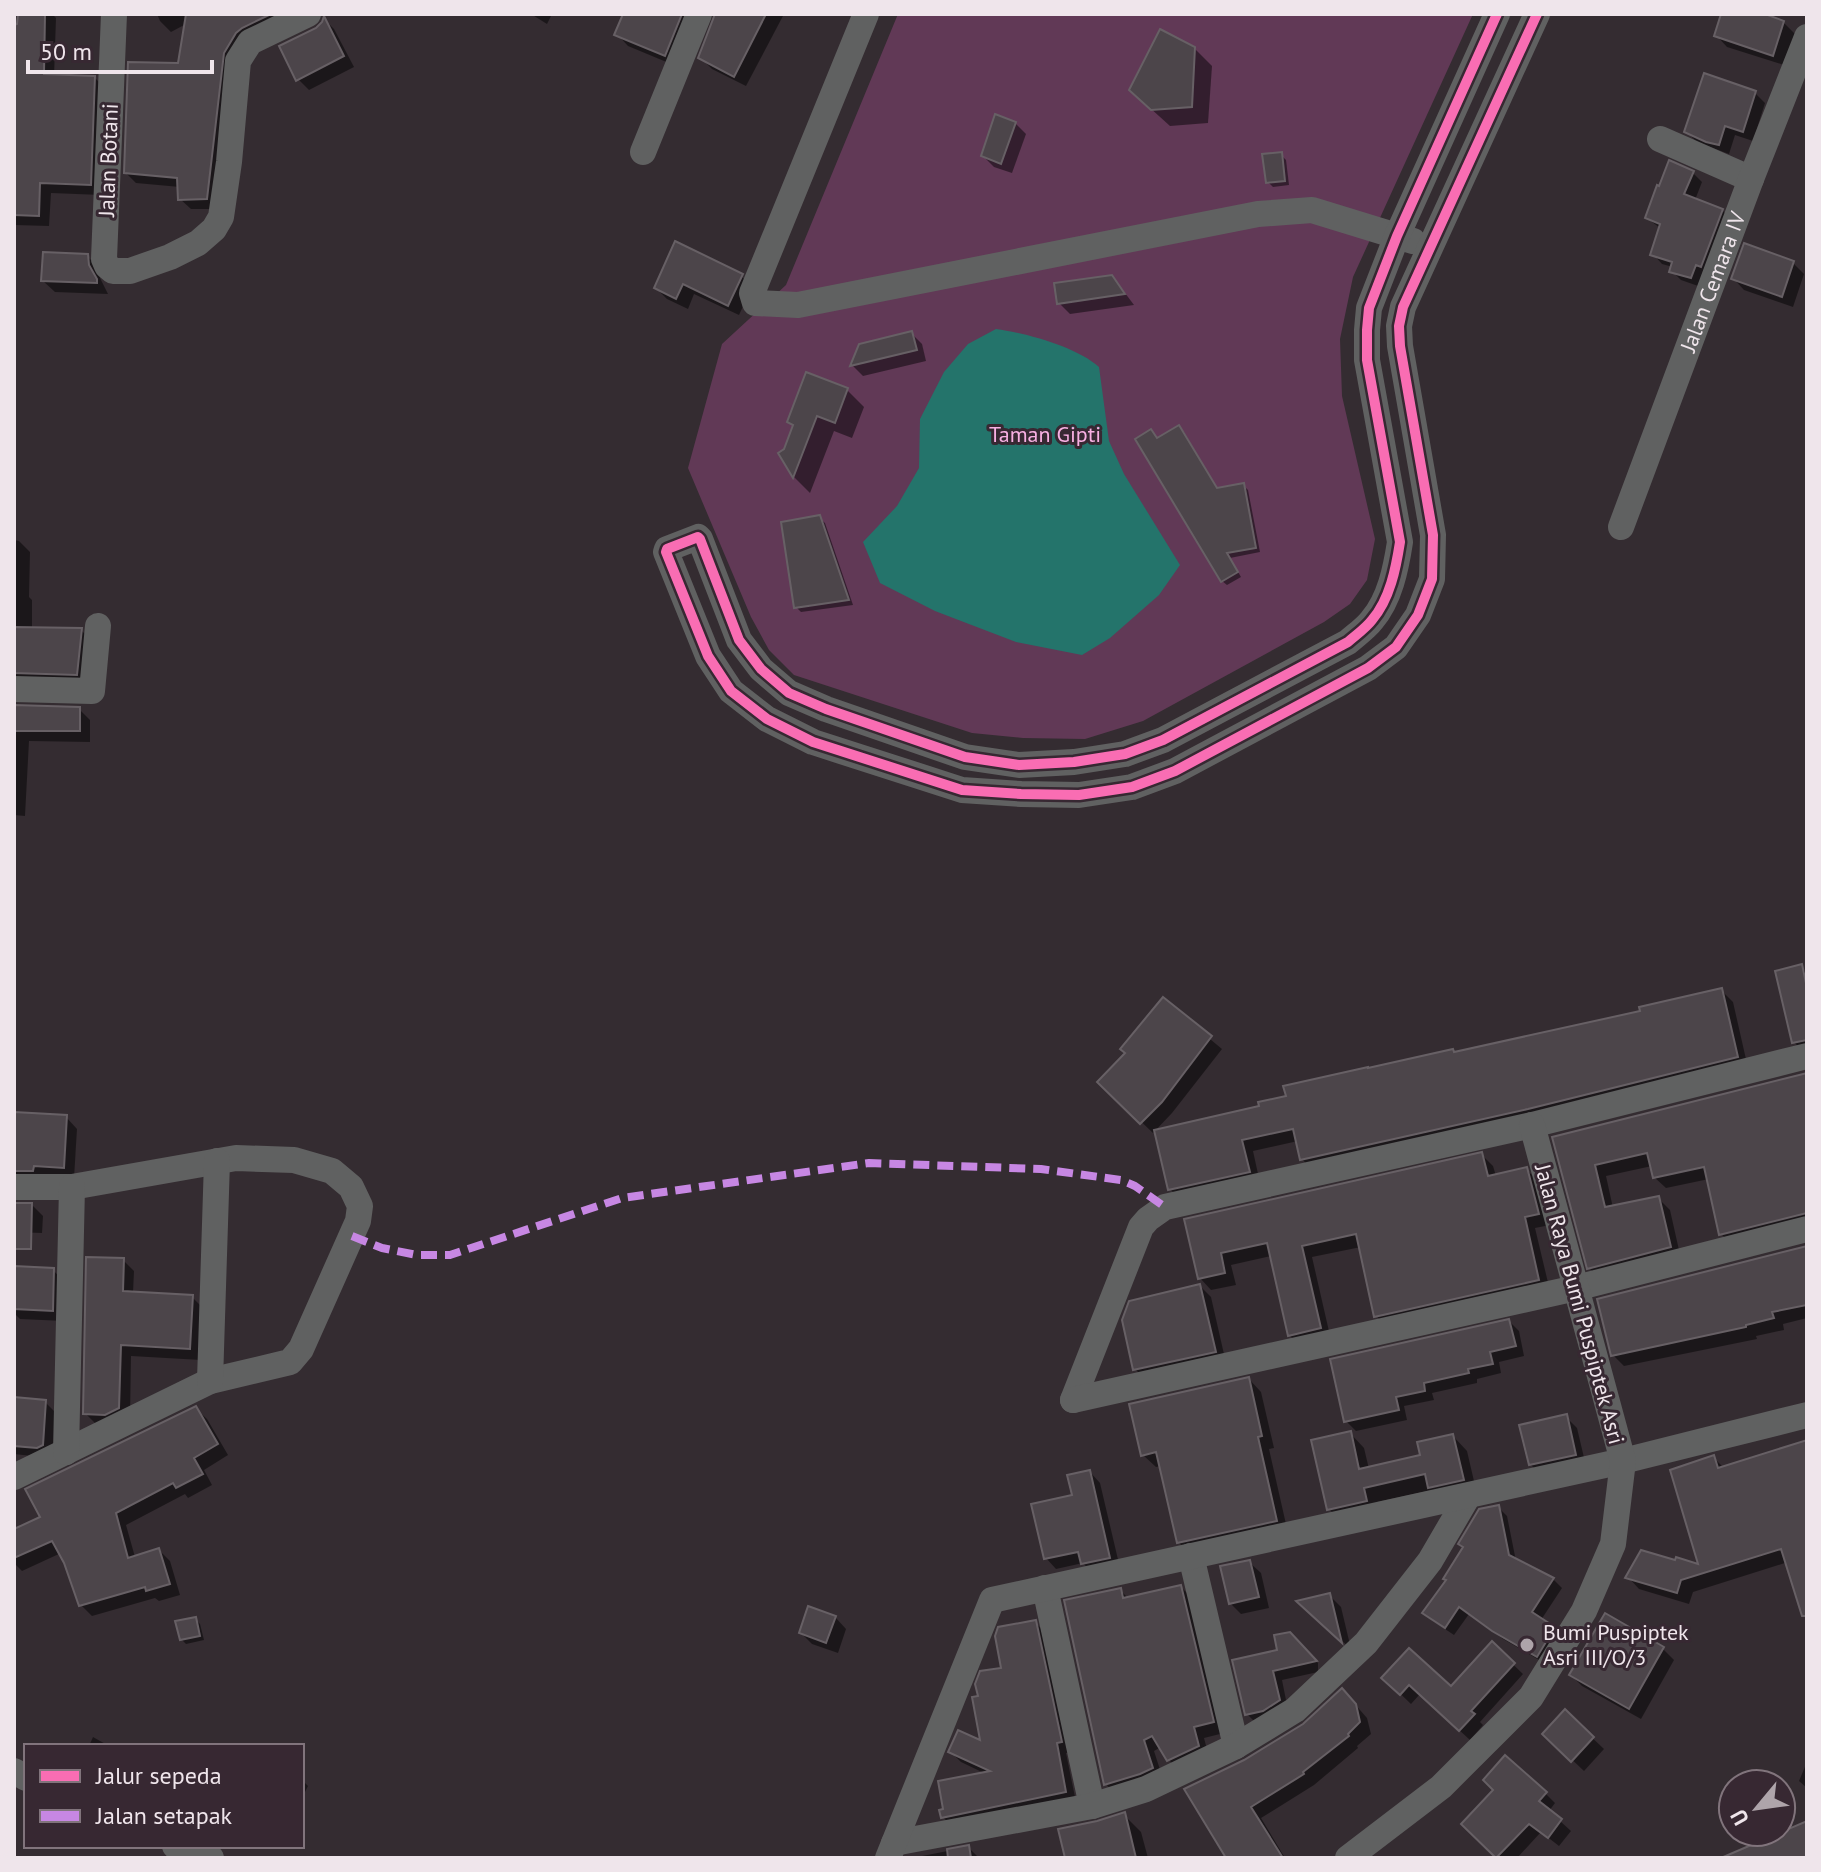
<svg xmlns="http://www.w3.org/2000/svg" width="1821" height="1872" font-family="'PT Sans',sans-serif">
<rect width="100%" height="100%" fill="#342c31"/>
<polygon fill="#613956" points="898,14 1473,14 1353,277 1340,339 1342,396 1375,539 1367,580 1350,604 1324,622 1143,721 1085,739 1023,738 972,733 794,675 769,650 751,617 688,468 722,344 786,285"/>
<path fill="#24746b" d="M996 329C1026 333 1077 347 1099 367L1109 441 1124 474 1180 565 1159 595 1110 638 1082 655 1016 642 935 611 880 583 863 542 897 506 919 468 920 419 944 372 968 344Z"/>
<g fill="#0007">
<polygon points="23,14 52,14 56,18 54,77 95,78 106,89 101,195 51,193 49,226 14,225 14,27 19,25"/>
<polygon points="157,14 303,14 254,38 218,209 191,209 180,199 180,187 136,183 126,173 179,65 186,24 171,32 160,21"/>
<polygon points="531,14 552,14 547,24"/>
<polygon points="625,14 699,14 676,66 628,46 617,34"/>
<polygon points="717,14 784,14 746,86 712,69 701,58"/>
<polygon points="1723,14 1758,14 1783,22 1795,34 1784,65 1727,47 1716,35"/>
<polygon points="325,20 334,29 354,67 309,90 298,79 317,30"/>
<polygon points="1194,48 1212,66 1208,123 1170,126 1149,107"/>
<polygon points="1755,93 1765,103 1753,141 1735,135 1729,154 1697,142 1687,132"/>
<polygon points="1015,123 1026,134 1012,173 994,167 983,156"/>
<polygon points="1281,155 1286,160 1289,185 1273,187 1268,182"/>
<polygon points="1693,173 1702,182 1695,200 1722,210 1731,220 1701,287 1681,280 1672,271 1673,267 1662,264 1653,254 1660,228 1647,218"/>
<polygon points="676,244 741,276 752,287 739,315 694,294 688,309 667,299 656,288"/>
<polygon points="87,256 99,268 100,278 108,294 55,292 43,281"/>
<polygon points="1793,263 1804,274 1793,307 1744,290 1733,278"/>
<polygon points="1111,277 1122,289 1134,305 1070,314 1059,303"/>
<polygon points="911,333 922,344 926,361 863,376 852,365"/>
<polygon points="847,390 864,407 852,438 834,431 810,493 794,477 780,453 785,451 794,427 789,422"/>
<polygon points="1179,427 1184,432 1218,490 1243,485 1248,490 1260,552 1230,558 1241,577 1227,585 1222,581 1158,440"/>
<polygon points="819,518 825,523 853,605 801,612 796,607"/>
<polygon points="14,540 19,541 30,552 29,597 32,600 32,629 81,630 92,641 88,685 14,689"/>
<polygon points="14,707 79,709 90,720 90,742 29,741 25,816 14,815"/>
<polygon points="1801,967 1807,973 1807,1054 1805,1054 1794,1042"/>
<polygon points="1721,990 1733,1002 1748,1068 1313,1171 1302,1159 1298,1141 1253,1151 1260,1183 1181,1200 1170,1189 1262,1108 1455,1054 1642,1013"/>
<polygon points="1163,1000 1222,1049 1172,1113 1153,1133 1100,1082 1127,1053"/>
<polygon points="1807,1075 1807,1227 1733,1245 1721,1234 1709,1179 1666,1188 1654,1177 1652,1166 1606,1176 1613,1208 1658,1198 1670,1210 1681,1259 1601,1279 1589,1268 1554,1138"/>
<polygon points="14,1114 66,1117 77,1129 74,1178 14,1187"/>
<polygon points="1482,1155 1493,1166 1496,1176 1526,1169 1538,1181 1550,1225 1535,1228 1550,1291 1388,1327 1376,1316 1361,1247 1312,1257 1331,1340 1301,1346 1289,1335 1271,1256 1231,1265 1236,1285 1211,1290 1200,1278 1187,1221"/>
<polygon points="14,1205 32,1205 43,1216 42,1233 14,1232"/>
<polygon points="1807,1248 1807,1318 1783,1324 1784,1330 1756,1336 1757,1339 1624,1366 1613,1355"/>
<polygon points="123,1260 134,1271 133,1293 192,1297 203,1308 201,1360 131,1356 130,1419 96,1424 85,1413"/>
<polygon points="14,1268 53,1270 64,1282 64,1321 20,1319 14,1313"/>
<polygon points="1200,1286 1211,1297 1226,1363 1146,1380 1135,1369"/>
<polygon points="1509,1321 1519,1331 1524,1356 1499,1362 1501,1373 1477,1379 1477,1383 1432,1393 1434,1400 1404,1406 1407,1420 1356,1431 1346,1421"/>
<polygon points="1249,1379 1261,1392 1274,1448 1269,1449 1288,1533 1191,1554 1178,1542 1161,1466 1156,1467 1143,1455"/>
<polygon points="14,1399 45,1402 56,1413 53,1456 50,1458 14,1454"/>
<polygon points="195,1408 207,1419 228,1455 204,1470 212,1485 188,1498 185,1494 126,1525 135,1557 159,1550 170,1561 180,1595 159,1601 155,1598 92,1616 81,1605 61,1553 22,1571 14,1563 14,1531 43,1518"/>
<polygon points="1566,1417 1577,1428 1586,1466 1542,1476 1530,1464"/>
<polygon points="1350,1433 1364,1448 1369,1469 1423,1457 1453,1436 1467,1451 1477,1494 1444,1501 1432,1490 1377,1502 1380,1515 1343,1523 1329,1509"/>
<polygon points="1807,1442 1807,1606 1788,1562 1693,1592 1689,1604 1639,1589 1628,1577 1701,1567 1714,1458 1724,1468"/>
<polygon points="1090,1472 1100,1483 1120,1568 1093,1574 1083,1563 1056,1569 1046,1558 1074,1497"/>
<polygon points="1498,1507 1507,1516 1516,1561 1553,1579 1562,1588 1541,1620 1554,1629 1562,1637 1546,1664 1503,1639 1469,1614 1454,1635 1433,1621 1425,1612"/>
<polygon points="1249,1562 1261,1573 1269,1608 1241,1614 1230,1603"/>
<polygon points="1181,1587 1192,1598 1224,1733 1204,1738 1209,1757 1180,1771 1169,1760 1161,1747 1154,1751 1163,1779 1117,1796 1106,1784 1066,1602 1120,1590 1128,1598"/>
<polygon points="1330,1596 1341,1607 1351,1649 1310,1612"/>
<polygon points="835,1617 846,1629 838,1653 812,1644 801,1633"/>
<polygon points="195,1619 200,1624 204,1640 186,1644 181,1639"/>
<polygon points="1035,1622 1045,1633 1071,1752 1066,1753 1076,1802 953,1828 943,1817 986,1774 961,1762 950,1751 983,1744 980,1698 1003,1669"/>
<polygon points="1300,1644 1318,1663 1318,1672 1282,1680 1288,1710 1256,1723 1247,1714 1235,1662"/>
<polygon points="1492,1644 1523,1674 1480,1722 1483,1725 1470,1740 1420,1694 1411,1704 1384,1678 1451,1689"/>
<polygon points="1663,1649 1674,1660 1641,1719 1582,1686 1571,1675"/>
<polygon points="1353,1702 1367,1718 1371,1734 1357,1746 1358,1748 1314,1785 1261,1818 1285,1858 1228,1858 1245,1762"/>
<polygon points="1565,1712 1604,1749 1584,1771 1545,1734"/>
<polygon points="93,1737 109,1746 89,1746"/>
<polygon points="1807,1762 1807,1788 1799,1781"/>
<polygon points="302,1780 308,1786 302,1798"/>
<polygon points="1545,1793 1555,1803 1549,1811 1571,1831 1559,1846 1541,1832 1517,1858 1498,1858 1463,1824"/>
<polygon points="1124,1815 1141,1832 1148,1858 1067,1858"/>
<polygon points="968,1847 979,1858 912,1858"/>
</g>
<g fill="#4c454a" stroke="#676065" stroke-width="2">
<polygon points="18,14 45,14 44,74 95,76 91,185 40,183 39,216 14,215 14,25 17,24"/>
<polygon points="186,14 271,14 242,28 236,33 224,53 207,199 178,200 177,178 124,173 128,62 178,63"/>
<polygon points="623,14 682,14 665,56 614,35"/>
<polygon points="715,14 766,14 734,77 698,58"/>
<polygon points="1721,14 1765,14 1784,21 1773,56 1714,36"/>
<polygon points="324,16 344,56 296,81 279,46 316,28 322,22"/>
<polygon points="1160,29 1195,47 1192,107 1151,110 1129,90"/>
<polygon points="1704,73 1756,91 1743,132 1725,126 1719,145 1706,142 1684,132"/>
<polygon points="995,114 1016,122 1001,164 981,156"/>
<polygon points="1282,152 1285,181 1266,183 1262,154"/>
<polygon points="1669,160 1694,171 1684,194 1723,209 1701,267 1696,265 1691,278 1669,272 1672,262 1650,255 1660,224 1645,218 1657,185 1659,186"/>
<polygon points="675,241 743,274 728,306 683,284 676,299 654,288"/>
<polygon points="1744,243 1794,261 1782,297 1731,279"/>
<polygon points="43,252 88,254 89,265 97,279 97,283 41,281"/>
<polygon points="1112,275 1125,294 1057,304 1054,283"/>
<polygon points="912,331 917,350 850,366 859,344"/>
<polygon points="806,372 848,388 835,423 817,416 793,478 778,453 784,449 793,425 787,422"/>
<polygon points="1179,425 1217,488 1244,483 1256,548 1227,553 1238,572 1221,582 1135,439 1151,429 1157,438"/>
<polygon points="820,515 849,600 794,608 781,522"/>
<polygon points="14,627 82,628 77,675 14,673"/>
<polygon points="14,705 80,707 80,731 14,731"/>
<polygon points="1802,964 1807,988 1807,1040 1792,1043 1775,971"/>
<polygon points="1722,988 1738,1057 1528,1109 1300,1160 1293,1129 1242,1140 1250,1172 1168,1190 1154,1130 1259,1106 1258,1102 1286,1096 1283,1086 1368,1067 1368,1068 1453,1049 1454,1052 1640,1011 1639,1007"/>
<polygon points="1163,997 1212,1036 1162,1102 1140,1124 1097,1082 1125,1053 1120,1049"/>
<polygon points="1807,1073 1807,1213 1719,1235 1704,1167 1653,1178 1647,1153 1595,1165 1605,1207 1659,1196 1671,1247 1587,1269 1552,1137"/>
<polygon points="14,1112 67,1115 64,1168 34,1166 33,1171 14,1171"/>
<polygon points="1482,1152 1488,1176 1527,1167 1539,1214 1525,1217 1539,1280 1374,1317 1356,1234 1302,1246 1321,1328 1288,1336 1267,1243 1221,1253 1225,1273 1198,1279 1184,1219"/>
<polygon points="14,1203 32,1203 31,1249 14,1249"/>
<polygon points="1807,1246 1807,1305 1772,1312 1774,1318 1746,1325 1746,1327 1611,1356 1597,1299"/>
<polygon points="86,1257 124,1258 123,1291 193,1295 190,1349 121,1345 119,1408 105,1415 83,1414"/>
<polygon points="14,1266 54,1268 53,1311 14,1309"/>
<polygon points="1200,1284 1216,1352 1133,1370 1122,1320 1129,1301"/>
<polygon points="1509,1319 1516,1346 1490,1352 1493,1364 1468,1369 1469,1373 1424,1383 1425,1391 1396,1397 1399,1410 1344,1422 1330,1359"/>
<polygon points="1249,1377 1262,1436 1258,1437 1277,1521 1177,1543 1156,1452 1141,1456 1129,1404"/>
<polygon points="14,1397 46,1400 43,1445 37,1448 14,1446"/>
<polygon points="196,1406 218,1444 194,1458 203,1474 176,1488 173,1483 116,1513 128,1558 159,1548 170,1584 146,1591 145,1587 79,1606 64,1563 52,1541 14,1558 14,1529 40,1517 25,1489"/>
<polygon points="1567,1414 1576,1455 1529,1465 1519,1425"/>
<polygon points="1351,1431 1359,1469 1420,1455 1417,1442 1453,1434 1464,1480 1428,1488 1425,1474 1364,1488 1367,1501 1327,1510 1311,1440"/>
<polygon points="1807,1440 1807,1616 1802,1616 1781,1549 1681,1580 1677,1593 1625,1578 1641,1550 1675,1560 1676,1557 1698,1564 1670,1470 1714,1455 1718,1468"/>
<polygon points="1090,1470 1110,1558 1081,1564 1078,1552 1044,1559 1031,1504 1072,1495 1067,1475"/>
<polygon points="1499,1505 1509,1555 1554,1578 1532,1612 1555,1627 1537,1657 1492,1631 1459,1607 1445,1628 1422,1613 1446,1580 1443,1579 1463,1547 1458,1544 1479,1509"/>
<polygon points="1250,1560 1259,1597 1229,1604 1220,1566"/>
<polygon points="1181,1585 1214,1722 1194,1727 1199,1746 1167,1761 1152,1736 1144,1740 1153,1768 1140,1774 1104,1785 1064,1600 1121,1588 1123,1598"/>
<polygon points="1330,1593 1342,1643 1296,1601"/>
<polygon points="808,1606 836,1616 826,1643 799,1633"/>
<polygon points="1605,1613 1664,1647 1629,1709 1569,1675"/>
<polygon points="196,1617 200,1636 180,1640 175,1621"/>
<polygon points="1036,1620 1062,1742 1057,1743 1066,1792 941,1818 939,1810 943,1809 938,1781 990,1771 948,1752 958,1730 980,1740 972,1697 978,1696 975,1684 980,1671 1001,1668 995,1636 998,1627"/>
<polygon points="1290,1632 1317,1661 1273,1671 1280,1700 1263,1711 1245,1715 1232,1660 1277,1650 1274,1635"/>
<polygon points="1492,1641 1515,1663 1471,1711 1475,1714 1459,1731 1409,1685 1400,1695 1381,1678 1409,1648 1451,1686"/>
<polygon points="1342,1688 1356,1704 1360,1722 1348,1734 1349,1736 1303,1772 1304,1774 1251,1807 1283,1858 1226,1858 1184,1789 1244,1760 1303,1724"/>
<polygon points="1565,1709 1594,1737 1571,1762 1542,1734"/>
<polygon points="1505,1755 1547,1792 1539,1801 1562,1819 1548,1838 1529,1824 1496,1858 1461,1824 1493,1790 1483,1780"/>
<polygon points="1125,1812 1136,1858 1065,1858 1058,1829 1097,1821"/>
<polygon points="1807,1821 1807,1858 1721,1858"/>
<polygon points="969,1845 971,1858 948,1858 947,1849"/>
</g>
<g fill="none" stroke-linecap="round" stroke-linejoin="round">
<g stroke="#606161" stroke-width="26">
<polyline points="114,14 104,259 107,266 113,271 130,271 170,257 198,243 214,229 221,217 229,162 238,61 250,42 308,14"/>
<polyline points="866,14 752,293 755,303 798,305 1258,214 1312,210 1413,241"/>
<path d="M1497 14 1397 236 1369 308 1367 330V360L1400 542C1396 568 1390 599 1372 620 1366 628 1356 635 1348 642L1163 740 1125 754 1074 762 1019 765 965 757 826 709 789 693 761 669 739 640 700 539 698 537 667 549 666 552 708 656 731 691 767 719 813 742 962 790 1021 794 1079 795 1132 787 1175 771 1368 668 1396 647 1418 615 1432 579 1433 535 1400 346 1399 326 1403 307 1537 14"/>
<polyline points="1660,139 1751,179"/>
<polyline points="643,152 699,14"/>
<path id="s1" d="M1621 527 1751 179 1807 37"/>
<polyline points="14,689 92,691 98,626"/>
<polyline points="14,1187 72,1187 236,1158 294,1160 332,1171 351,1187 360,1206 358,1221 301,1349 290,1362 210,1381 14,1477"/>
<polyline points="210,1381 217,1161"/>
<polyline points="1073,1400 1141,1227 1148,1219 1165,1207 1532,1125 1807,1056"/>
<polyline points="1073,1400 1576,1288 1807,1229"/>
<polyline points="66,1452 72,1187"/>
<polyline points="1191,1556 1236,1746"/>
<polyline points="1045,1588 1092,1806"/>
<polyline points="14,1771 26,1778"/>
<polyline points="894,1843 1092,1806 1146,1789 1236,1746 1295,1710 1366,1643 1430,1561 1468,1496"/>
<polyline points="175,1846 211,1858"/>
<polyline points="888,1858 992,1600 1623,1461 1807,1415"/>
<polyline points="1348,1858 1441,1787 1531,1697 1584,1611 1613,1544 1623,1461 1532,1125"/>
</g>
<polyline stroke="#c787e3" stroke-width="8" stroke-dasharray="16 8" stroke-linecap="butt" points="352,1236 382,1248 417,1255 450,1255 622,1198 869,1163 1041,1169 1121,1180 1135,1186 1165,1207"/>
<g stroke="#372832" stroke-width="15">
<path id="cycleway" d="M1497 14 1397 236 1369 308 1367 330V360L1400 542C1396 568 1390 599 1372 620 1366 628 1356 635 1348 642L1163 740 1125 754 1074 762 1019 765 965 757 826 709 789 693 761 669 739 640 700 539 698 537 667 549 666 552 708 656 731 691 767 719 813 742 962 790 1021 794 1079 795 1132 787 1175 771 1368 668 1396 647 1418 615 1432 579 1433 535 1400 346 1399 326 1403 307 1537 14"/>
</g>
<use href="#cycleway" stroke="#f96db3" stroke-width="10"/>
</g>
<circle fill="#aea4aa" stroke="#372832" stroke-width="3" cx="1527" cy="1645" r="8"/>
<g text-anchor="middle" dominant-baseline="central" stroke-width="6" stroke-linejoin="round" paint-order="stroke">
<g font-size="22" fill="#efe5eb" stroke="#372832">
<text transform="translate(108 160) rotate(-88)">Jalan Botani</text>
<text stroke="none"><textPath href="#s1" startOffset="262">Jalan Cemara IV</textPath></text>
<text transform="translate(1580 1304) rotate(75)">Jalan Raya Bumi Puspiptek Asri</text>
</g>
<g font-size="22" fill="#f8b0e3" stroke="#372832">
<text x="1045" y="434">Taman Gipti</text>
</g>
<g font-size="22" fill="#efe5eb" stroke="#372832" text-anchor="start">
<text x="1543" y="1632">Bumi Puspiptek<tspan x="1543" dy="25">Asri III/O/3</tspan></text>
</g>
</g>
<rect width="1821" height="1872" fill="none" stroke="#efe5eb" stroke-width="32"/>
<rect x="24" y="1744" width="280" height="104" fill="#372832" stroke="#81747c" stroke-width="2"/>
<rect x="40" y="1770" width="40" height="12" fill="#f96db3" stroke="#81747c" stroke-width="2"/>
<text x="96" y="1784" font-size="24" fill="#efe5eb">Jalur sepeda</text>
<rect x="40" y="1810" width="40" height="12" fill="#c787e3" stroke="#81747c" stroke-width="2"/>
<text x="96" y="1824" font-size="24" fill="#efe5eb">Jalan setapak</text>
<g transform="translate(1757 1808) rotate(241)"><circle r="38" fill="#372832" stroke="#81747c" stroke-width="2"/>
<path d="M0-6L14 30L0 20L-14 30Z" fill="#aea4aa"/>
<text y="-12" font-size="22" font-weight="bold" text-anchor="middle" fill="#efe5eb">U</text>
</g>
<path d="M28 60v12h184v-12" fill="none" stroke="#efe5eb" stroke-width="4"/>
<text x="40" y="60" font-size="24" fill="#efe5eb" stroke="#372832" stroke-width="6" paint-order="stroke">50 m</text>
</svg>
